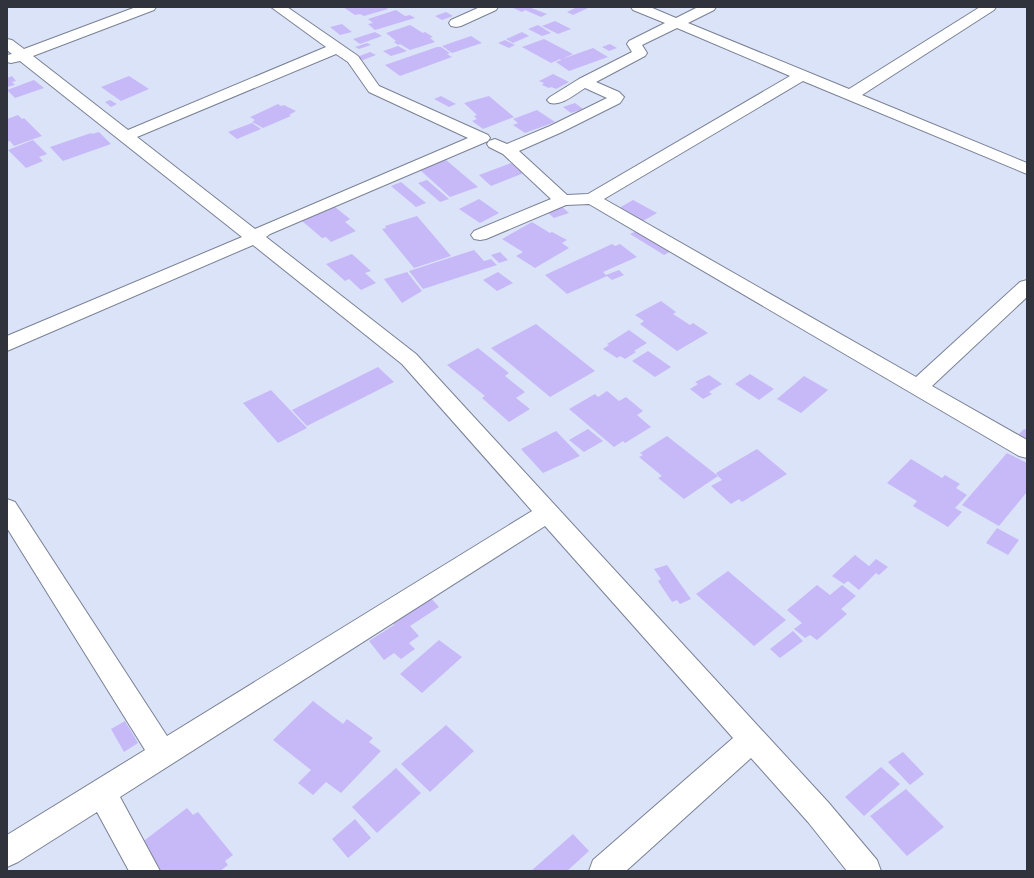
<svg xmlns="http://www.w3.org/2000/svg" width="1034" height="878" font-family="Manrope,sans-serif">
<rect width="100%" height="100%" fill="#dbe3f9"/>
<g fill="#c7b9f7">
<polygon points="343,7 385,7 388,9 364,16 360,14 355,15"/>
<polygon points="511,7 529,7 547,14 541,17 525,10 522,12"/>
<polygon points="577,7 588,8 573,15 567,12"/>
<polygon points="396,10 405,16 410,15 415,18 375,30 368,24 373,23 368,19"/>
<polygon points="446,12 453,16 442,20 435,16"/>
<polygon points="555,21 571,29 558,34 542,26"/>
<polygon points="342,24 352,32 340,35 330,27"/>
<polygon points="410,25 423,33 425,32 433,37 430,38 435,42 410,50 400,44 398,45 394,42 396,41 386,33"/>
<polygon points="538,25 551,33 542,36 528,29"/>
<polygon points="375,32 382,36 360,44 353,39"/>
<polygon points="522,32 529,36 513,43 506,39"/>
<polygon points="471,36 482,43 452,53 442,46"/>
<polygon points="544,39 573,54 562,59 593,48 608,57 569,71 556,62 561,60 560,59 551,63 522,47"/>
<polygon points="505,40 515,45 509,48 498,43"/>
<polygon points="367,43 371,45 359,49 355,47"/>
<polygon points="610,44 617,48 609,51 602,47"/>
<polygon points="398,46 407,51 391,56 383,51"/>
<polygon points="437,47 441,47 450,53 447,54 452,57 400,76 385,65"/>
<polygon points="370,52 376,55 363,60 357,57"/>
<polygon points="553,74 569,82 556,89 551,87 549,88 542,85 544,83 539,81"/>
<polygon points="12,76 16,81 12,82 15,85 7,87 7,78"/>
<polygon points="129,76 149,89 121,101 101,87"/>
<polygon points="34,80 44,88 15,98 7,90"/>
<polygon points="441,96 456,104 449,107 434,99"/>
<polygon points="489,96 514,117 483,129 472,121 477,119 474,116 477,115 464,103"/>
<polygon points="110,100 117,104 111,107 105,102"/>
<polygon points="575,103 583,109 571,113 563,107"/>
<polygon points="278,104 281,106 284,105 296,111 289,115 291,116 263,128 252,122 255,120 250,117"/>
<polygon points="537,110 555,122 525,133 513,125 518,123 513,119"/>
<polygon points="18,115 22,119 24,118 42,136 14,146 10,141 7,142 7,119"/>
<polygon points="252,123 261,129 237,139 228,132"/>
<polygon points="99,132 111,144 63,161 50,147 91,133 92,134"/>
<polygon points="33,140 47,154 39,157 43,161 26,168 8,150"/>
<polygon points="446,160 478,187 450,197 419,169"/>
<polygon points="511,163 524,173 491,186 479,175"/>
<polygon points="427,180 449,199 440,202 418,183"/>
<polygon points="401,182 426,203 416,207 391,186"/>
<polygon points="479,199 499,213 480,223 459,209"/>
<polygon points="633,200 657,213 643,221 619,208"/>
<polygon points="561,206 569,213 554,218 546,211"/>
<polygon points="335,207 350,219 345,222 356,231 331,242 326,237 322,238 302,221"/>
<polygon points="417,216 451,256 414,268 382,229 386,228 385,226"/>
<polygon points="532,222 550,233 552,232 567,240 562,243 569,248 535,268 516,256 523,252 502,239"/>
<polygon points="639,230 673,250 664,255 630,234"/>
<polygon points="612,244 615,246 620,244 637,257 603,272 606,275 619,270 624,275 612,280 607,276 567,294 545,275"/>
<polygon points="474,250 484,261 491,259 497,265 423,289 409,271"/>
<polygon points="500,252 508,260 499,263 491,255"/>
<polygon points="352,254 371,271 365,273 376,283 361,290 349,279 345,281 326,264"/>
<polygon points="407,272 422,291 402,303 384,279"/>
<polygon points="498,272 513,283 497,291 483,280"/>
<polygon points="661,301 676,312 673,314 690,325 693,323 708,333 677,351 640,324 644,321 635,315"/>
<polygon points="536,324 595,371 550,397 491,348"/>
<polygon points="629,330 647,343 634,351 636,352 625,359 620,356 617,358 603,349 609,345 607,344"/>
<polygon points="478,348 509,373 505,376 525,392 516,398 530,409 509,422 482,398 485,396 447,365"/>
<polygon points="648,351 671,367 655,377 632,361"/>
<polygon points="378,367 394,382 307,426 292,410"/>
<polygon points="750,374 774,389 759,400 735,384"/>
<polygon points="709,375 722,384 709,392 712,394 703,399 690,389 698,384 695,382"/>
<polygon points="804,376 828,390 801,413 777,399"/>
<polygon points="271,390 307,428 278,443 243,403"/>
<polygon points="607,391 619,401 626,397 643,411 637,415 651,427 625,443 623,441 614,447 569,409 595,394 598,397"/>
<polygon points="588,429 603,441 584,452 569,440"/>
<polygon points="1024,429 1027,430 1027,441 1017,436"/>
<polygon points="556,431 580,456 543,473 521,449"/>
<polygon points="667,436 718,476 716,473 757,449 787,474 742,502 739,499 731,504 711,486 722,480 718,476 684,499 658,478 662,476 639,457 643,455 640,453"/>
<polygon points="1007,453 1027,463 1027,492 999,526 962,505"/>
<polygon points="911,459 942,478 945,475 960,484 956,488 967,495 955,508 962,512 948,527 913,506 917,501 887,483"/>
<polygon points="997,528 1019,540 1008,555 986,543"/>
<polygon points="855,555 869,566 876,559 888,567 879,575 876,573 859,590 848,581 844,584 832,576"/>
<polygon points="667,565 691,599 680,604 677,600 672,602 658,581 661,579 654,569"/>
<polygon points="728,571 786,620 754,646 696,594"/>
<polygon points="817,585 830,595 842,585 856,596 841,609 847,614 817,640 810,635 805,638 794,629 802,623 787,610"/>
<polygon points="430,597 439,607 410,626 419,636 409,643 415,649 401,659 394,653 384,660 369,641 394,625 392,622"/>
<polygon points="793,631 803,641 780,658 770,649"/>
<polygon points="439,640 462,657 422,693 400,674"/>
<polygon points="313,701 343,724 347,719 373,738 369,742 381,751 341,793 326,782 313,795 298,783 311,770 273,740"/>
<polygon points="125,721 138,743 124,752 111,729"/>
<polygon points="446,725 474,751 430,792 401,764"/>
<polygon points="903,752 924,774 910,785 888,762"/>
<polygon points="881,767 900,784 864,816 845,797"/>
<polygon points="396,768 421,793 377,833 352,807"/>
<polygon points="906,789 944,827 907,856 870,816"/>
<polygon points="187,808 193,815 198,812 233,855 225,861 228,865 220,871 161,871 141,843"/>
<polygon points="355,819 371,838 348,858 332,839"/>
<polygon points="573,834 589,851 567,871 531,871"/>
</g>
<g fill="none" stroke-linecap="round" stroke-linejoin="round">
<g stroke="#798194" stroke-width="2">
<g id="minor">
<path d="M136 7H156L154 10 33 56 128 130 326 47 271 7H287L358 56 379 86 488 135 490 138 488 141 270 234 266 237 416 354 828 802 877 860 881 871H847L808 822 751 758 626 871H589L593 860 733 738 545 526 120 797 160 871H129L97 812 18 862 7 867V835L145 750 7 528V499L15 502 167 736 532 511 402 364 253 245 7 351V336L242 237 20 61 11 63 7 62V55L12 54 7 50V39L12 40 24 49ZM336 54 348 62 369 92 468 138 255 229 137 137Z"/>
<polygon points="480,7 498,7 496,10 461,26 456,27 451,26 449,23 451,20"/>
<path d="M631 7H650L676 18 698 7H716L714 10 688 23 849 89 980 7H996L994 10 862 95 1027 163V174L803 81 604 199 916 377 1020 282 1027 280V297L932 386 1027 440V458L1019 456 589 204 566 205 486 239 480 240 474 239 471 235 474 231 551 199 503 154 489 147 487 144 489 141 495 139 507 144 550 126 607 98 585 88C575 94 562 106 550 103L547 100 550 97 579 79 632 52 627 44 629 41 665 23 633 10ZM677 28 790 76 588 194 567 195 519 151 562 132 620 103 624 97 619 92 596 82 645 56 647 53 642 45Z"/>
</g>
</g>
<use href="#minor" fill="#fff" fill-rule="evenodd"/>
</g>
<rect width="1034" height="878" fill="none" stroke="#30333c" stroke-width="16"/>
</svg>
